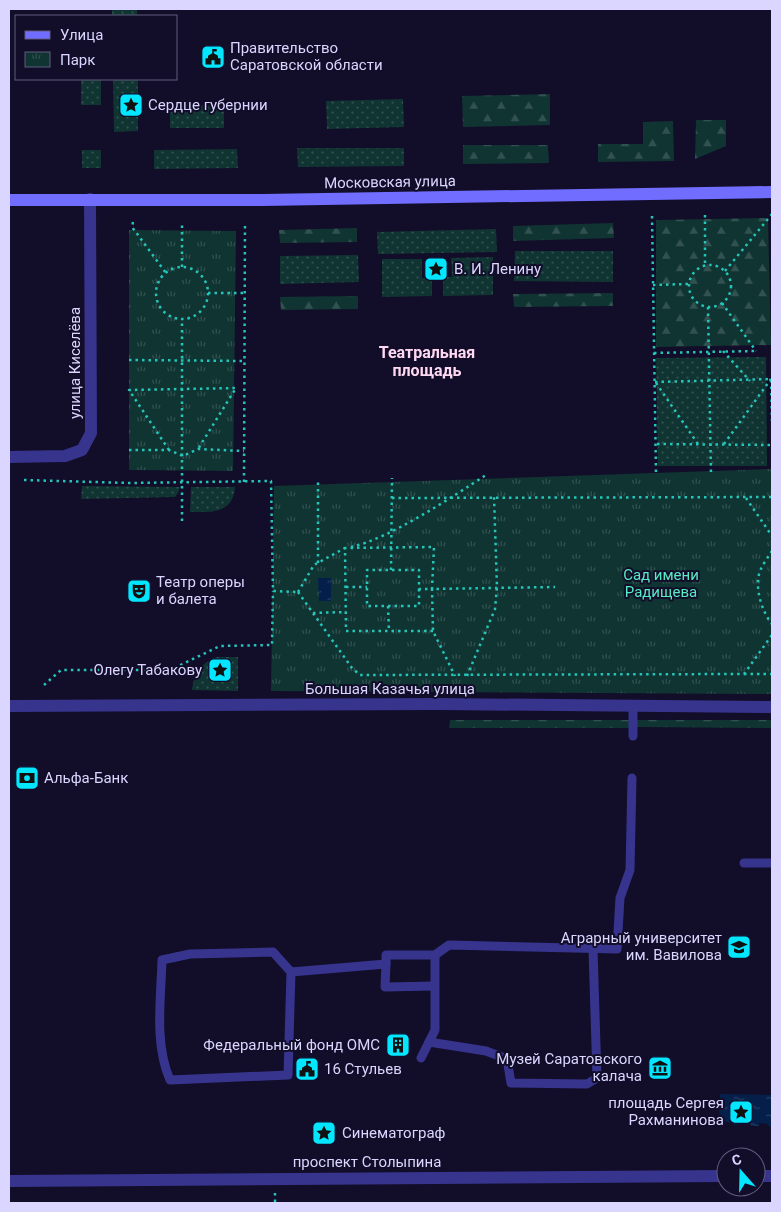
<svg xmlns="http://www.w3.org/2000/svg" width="781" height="1212" font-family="Roboto,sans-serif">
<defs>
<pattern id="grass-dots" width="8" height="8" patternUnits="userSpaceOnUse" patternTransform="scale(1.25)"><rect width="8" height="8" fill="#103432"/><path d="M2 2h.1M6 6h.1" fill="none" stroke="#325151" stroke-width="1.8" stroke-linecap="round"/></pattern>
<pattern id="forest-firs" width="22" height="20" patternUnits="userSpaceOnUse" patternTransform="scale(1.25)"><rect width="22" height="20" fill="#103432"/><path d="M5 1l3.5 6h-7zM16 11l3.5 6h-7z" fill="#325151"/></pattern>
<pattern id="park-tufts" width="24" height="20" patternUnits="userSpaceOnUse" patternTransform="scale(1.25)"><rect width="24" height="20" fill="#103432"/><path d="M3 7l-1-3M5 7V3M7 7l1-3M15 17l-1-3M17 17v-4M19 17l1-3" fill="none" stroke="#325151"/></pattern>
<pattern id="water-ripples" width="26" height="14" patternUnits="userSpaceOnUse" patternTransform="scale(1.25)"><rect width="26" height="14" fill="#051f4b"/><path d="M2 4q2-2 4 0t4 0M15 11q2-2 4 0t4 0" fill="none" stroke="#293f66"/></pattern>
</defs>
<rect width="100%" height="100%" fill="#120d29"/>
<g fill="url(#grass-dots)">
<rect x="112" y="9" width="25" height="7"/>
<rect x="81" y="79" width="20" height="26"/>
<polygon points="113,79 138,79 138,131 114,132"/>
<polygon points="403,99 404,127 327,129 326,101"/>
<polygon points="224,105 224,128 170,128 170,106"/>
<polygon points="297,148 404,148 404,166 298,167"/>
<polygon points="237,149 238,168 154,169 154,150"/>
<rect x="82" y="150" width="19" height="18"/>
<polygon points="496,229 497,252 378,254 377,232"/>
<polygon points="515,251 613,251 613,282 514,281"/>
<polygon points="358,255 359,282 280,284 280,256"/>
<polygon points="493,257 493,295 443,296 443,277 452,277 451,258"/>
<polygon points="382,259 422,259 422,278 432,278 432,296 382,297"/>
<polygon points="766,357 767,466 658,466 656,358"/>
<polygon points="82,486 180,487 178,493 175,497 81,499"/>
<path d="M191 487H235C233 514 212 512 190 512Z"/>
<path d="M217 657H238V691L192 690C194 672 200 664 217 657Z"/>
</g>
<g fill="url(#forest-firs)">
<polygon points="550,94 550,125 463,127 462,96"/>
<polygon points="696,120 726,120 726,146 695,159"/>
<polygon points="673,121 674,161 598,162 598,144 643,144 643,122"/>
<polygon points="463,145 548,145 549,163 463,164"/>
<polygon points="768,218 771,345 656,347 656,220"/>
<polygon points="613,223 614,238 513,241 513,226"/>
<polygon points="357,228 357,242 280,243 279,230"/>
<polygon points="613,293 613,306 514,307 513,294"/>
<polygon points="358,296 358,309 281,310 280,297"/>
<polygon points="450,720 631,720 630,728 449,728"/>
<polygon points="636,720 772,720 772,728 637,727"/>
</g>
<g fill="url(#park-tufts)">
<polygon points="129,230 236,231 233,471 129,470"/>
<polygon points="772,469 772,694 271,691 274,486"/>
</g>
<g fill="url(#water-ripples)">
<polygon points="318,578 331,578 331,601 319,601"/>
<polygon points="720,1094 772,1095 772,1127 768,1126 768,1124 759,1123 759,1126 751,1126 750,1123 734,1125 734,1123 725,1122 724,1125 719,1125"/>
</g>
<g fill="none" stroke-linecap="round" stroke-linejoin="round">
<g stroke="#24c5ba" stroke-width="2.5" stroke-dasharray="2.5 4" stroke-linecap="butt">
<polyline points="705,215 705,265"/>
<polyline points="652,216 656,474"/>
<polyline points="133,222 132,227 166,273"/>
<circle cx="710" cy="286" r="21"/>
<polyline points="182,267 182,222"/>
<circle cx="182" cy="293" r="26"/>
<polyline points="725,271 772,214"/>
<polyline points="653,285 688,284"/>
<polyline points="208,293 247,293"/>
<polyline points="722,303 756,351"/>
<polyline points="708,307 711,474"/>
<polyline points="723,351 750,381"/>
<polyline points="654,353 756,351"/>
<polyline points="129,360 245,361"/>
<polyline points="771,380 772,421"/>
<polyline points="655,382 771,379"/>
<polyline points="656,383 698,444"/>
<polyline points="657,444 772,445"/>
<polyline points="724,444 771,379"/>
<polyline points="129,450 169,450 183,456 198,449 244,451"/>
<polyline points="169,450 129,390 236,388 198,449"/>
<polyline points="24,480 129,483 271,481 273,591 298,592"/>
<polyline points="244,482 245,222"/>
<polyline points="392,498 772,497"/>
<polyline points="746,498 772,536"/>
<polyline points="182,521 182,319"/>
<path d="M351 547C389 539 452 497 486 475"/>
<path d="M772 551C768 557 763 564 760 571 754 587 762 612 772 624"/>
<polyline points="318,563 318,480"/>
<polyline points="391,570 392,478"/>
<polyline points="346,587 367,587"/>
<polyline points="419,589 419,606 367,606 367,570 419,570 419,589 432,589 433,631 455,676"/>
<polyline points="298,592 352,668 360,675 744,674 772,635"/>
<polyline points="298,592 314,565 345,548"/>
<polyline points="388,606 389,631"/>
<polyline points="313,613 346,612"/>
<polyline points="433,631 346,631 345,548 434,547 432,589 555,587"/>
<polyline points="744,674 772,674"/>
<polyline points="467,676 495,609 497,587 494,497"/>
<polyline points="44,685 61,670 170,670 220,646 272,645 273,591"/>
<polyline points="275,1193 275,1203"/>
</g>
<g stroke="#37348d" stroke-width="9">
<polyline points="633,736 633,705"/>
<polyline points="744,863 772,863"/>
<path d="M273 952 291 972 288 1075 170 1080C154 1043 161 999 162 960L190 954Z"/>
<polyline points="386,964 385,987 434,986"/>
<polyline points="291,972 386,964 386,955 435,955 449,945 617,949 620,898 630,870 632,778"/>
<polyline points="429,1042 486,1051 507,1059 511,1083 587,1084 597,1078 593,949"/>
<polyline points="421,1058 435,1030 435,955"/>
</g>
<g stroke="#37348d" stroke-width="12">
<polyline points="9,457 65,456 82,450 91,433 90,199"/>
<polyline points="9,706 439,704 772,707"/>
<polyline points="756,1176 772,1176"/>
<polyline points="9,1181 726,1176"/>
</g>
<polyline stroke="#706dff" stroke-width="12" points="9,200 262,200 772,192"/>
</g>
<defs>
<g id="civic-square" transform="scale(1.25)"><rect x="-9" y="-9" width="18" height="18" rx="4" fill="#02e7ff" stroke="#120d29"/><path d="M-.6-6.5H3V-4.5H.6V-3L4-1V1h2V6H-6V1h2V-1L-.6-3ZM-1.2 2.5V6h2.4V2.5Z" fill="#111"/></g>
<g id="sight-square" transform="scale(1.25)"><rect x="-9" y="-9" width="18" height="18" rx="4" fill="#02e7ff" stroke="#120d29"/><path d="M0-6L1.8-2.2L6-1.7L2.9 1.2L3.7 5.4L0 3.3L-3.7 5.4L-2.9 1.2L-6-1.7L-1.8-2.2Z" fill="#111"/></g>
<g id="theatre-square" transform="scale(1.25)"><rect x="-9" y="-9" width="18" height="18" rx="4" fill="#02e7ff" stroke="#120d29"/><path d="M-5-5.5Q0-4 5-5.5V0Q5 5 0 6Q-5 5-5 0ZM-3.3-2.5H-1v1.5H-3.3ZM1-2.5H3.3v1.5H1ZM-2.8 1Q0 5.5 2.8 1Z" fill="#111"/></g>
<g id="bank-square" transform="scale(1.25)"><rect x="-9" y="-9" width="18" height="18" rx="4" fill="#02e7ff" stroke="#120d29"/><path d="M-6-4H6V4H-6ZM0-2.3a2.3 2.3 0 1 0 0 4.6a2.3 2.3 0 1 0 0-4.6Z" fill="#111"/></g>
<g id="university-square" transform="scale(1.25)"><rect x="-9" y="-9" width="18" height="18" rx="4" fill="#02e7ff" stroke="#120d29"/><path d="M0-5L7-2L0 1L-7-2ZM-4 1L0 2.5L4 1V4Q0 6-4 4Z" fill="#111"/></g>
<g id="building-square" transform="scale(1.25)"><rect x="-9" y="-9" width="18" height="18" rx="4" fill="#02e7ff" stroke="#120d29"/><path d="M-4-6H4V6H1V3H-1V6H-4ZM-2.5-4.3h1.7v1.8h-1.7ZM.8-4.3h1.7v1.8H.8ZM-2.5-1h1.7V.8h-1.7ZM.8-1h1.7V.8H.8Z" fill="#111"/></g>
<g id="museum-square" transform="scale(1.25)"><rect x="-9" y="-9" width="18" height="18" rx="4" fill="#02e7ff" stroke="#120d29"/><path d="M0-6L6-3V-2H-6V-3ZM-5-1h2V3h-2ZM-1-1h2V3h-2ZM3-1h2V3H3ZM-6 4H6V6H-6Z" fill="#111"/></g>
</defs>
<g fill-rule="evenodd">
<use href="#civic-square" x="213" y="57"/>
<use href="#sight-square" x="131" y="105"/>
<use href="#sight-square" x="436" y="269"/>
<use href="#theatre-square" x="139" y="591"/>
<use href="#sight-square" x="220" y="670"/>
<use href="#bank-square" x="27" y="778"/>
<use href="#university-square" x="739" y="947"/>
<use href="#building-square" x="398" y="1045"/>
<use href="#museum-square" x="660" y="1068"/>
<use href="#civic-square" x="307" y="1069"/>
<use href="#sight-square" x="741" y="1112"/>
<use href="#sight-square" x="324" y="1133"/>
</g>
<g text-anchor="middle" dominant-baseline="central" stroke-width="4" stroke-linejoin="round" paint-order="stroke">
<g font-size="15" fill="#dad6ff" stroke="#120d29" text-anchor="start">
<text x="230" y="48">Правительство<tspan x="230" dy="17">Саратовской области</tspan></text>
<text x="148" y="105">Сердце губернии</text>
<text x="454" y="269">В. И. Ленину</text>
<text x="156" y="582">Театр оперы<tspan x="156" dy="17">и балета</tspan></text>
<text x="202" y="670" text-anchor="end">Олегу Табакову</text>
<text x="44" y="778">Альфа-Банк</text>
<text x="722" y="938" text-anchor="end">Аграрный университет<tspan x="722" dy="17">им. Вавилова</tspan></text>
<text x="380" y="1045" text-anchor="end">Федеральный фонд ОМС</text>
<text x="642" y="1059" text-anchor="end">Музей Саратовского<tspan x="642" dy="17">калача</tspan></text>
<text x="324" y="1069">16 Стульев</text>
<text x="724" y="1103" text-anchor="end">площадь Сергея<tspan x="724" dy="17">Рахманинова</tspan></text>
<text x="342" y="1133">Синематограф</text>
</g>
<g font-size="15" fill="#dad6ff" stroke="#120d29">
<text transform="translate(390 182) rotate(-1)">Московская улица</text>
<text transform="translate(75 363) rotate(-90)">улица Киселёва</text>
<text x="390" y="689">Большая Казачья улица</text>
<text x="367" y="1162">проспект Столыпина</text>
</g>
<g font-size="15" fill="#56ebc5" stroke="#120d29">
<text x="661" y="575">Сад имени<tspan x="661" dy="17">Радищева</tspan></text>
</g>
<g font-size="16" font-weight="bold" fill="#ffd8f1" stroke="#120d29">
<text x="427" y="352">Театральная<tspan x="427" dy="18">площадь</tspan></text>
</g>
</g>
<rect width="781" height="1212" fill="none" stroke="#dad6ff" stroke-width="20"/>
<rect x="15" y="15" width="162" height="65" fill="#120d29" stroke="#625d7f"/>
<rect x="25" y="31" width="25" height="8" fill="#706dff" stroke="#625d7f"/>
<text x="60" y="40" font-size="15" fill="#dad6ff">Улица</text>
<rect x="25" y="52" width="25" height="15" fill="url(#park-tufts)" stroke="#625d7f"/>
<text x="60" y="65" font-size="15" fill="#dad6ff">Парк</text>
<g transform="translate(741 1172) rotate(340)"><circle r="24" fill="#120d29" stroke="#625d7f"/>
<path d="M0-4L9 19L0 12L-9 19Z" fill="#02e7ff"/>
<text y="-8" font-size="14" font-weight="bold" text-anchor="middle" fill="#dad6ff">С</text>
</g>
</svg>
